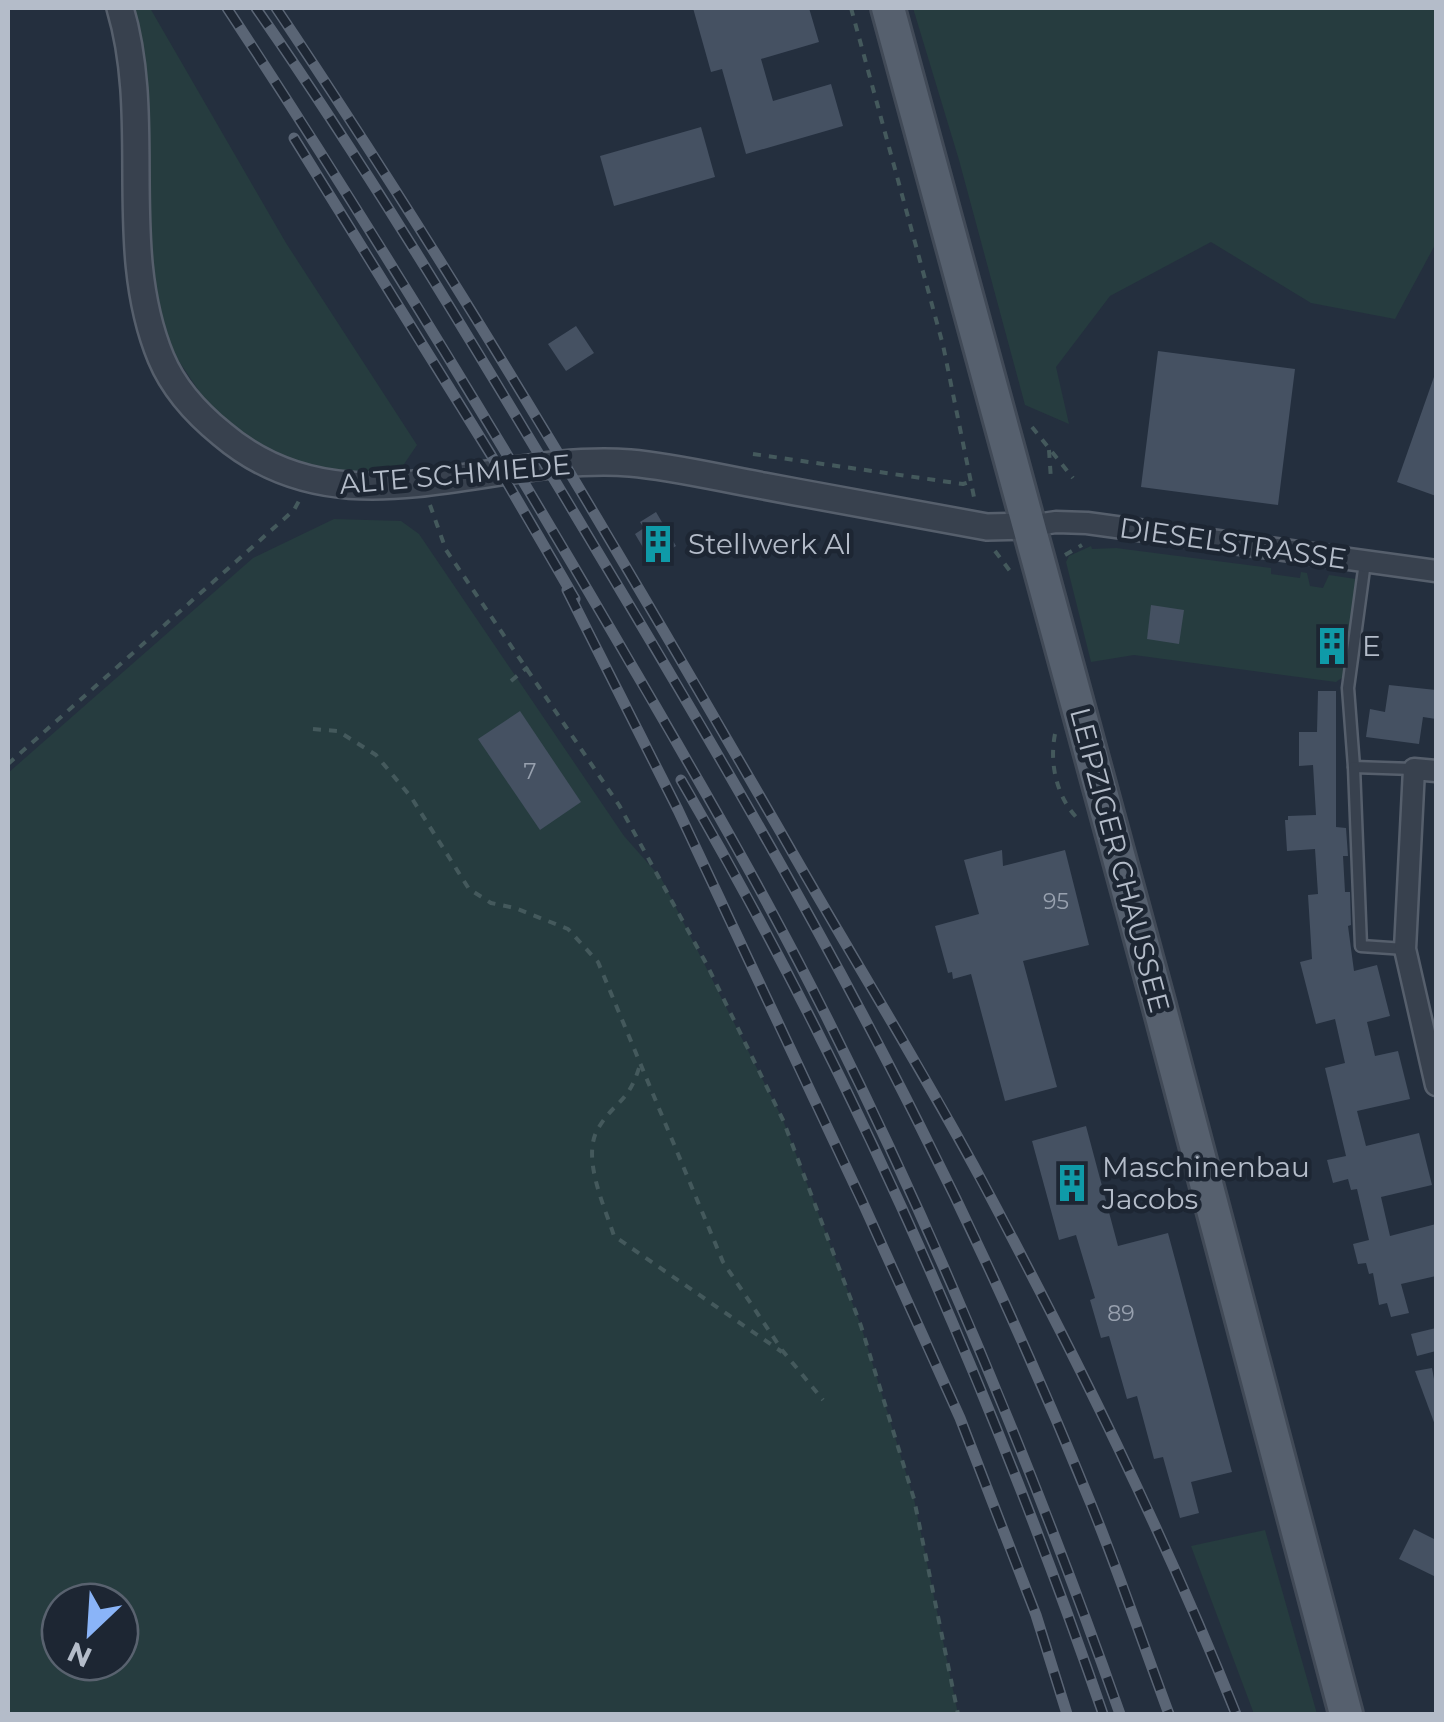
<svg xmlns="http://www.w3.org/2000/svg" width="1444" height="1722" font-family="Montserrat,sans-serif">
<rect width="100%" height="100%" fill="#242f3e"/>
<g fill="#263c3f" fill-rule="evenodd">
<polygon points="130,8 150,8 286,243 417,445 400,470 342,475 277,458 213,412 168,345 152,265 149,129 143,52"/>
<polygon points="913,8 1436,8 1436,243 1395,319 1311,303 1211,242 1110,296 1056,367 1069,424 1025,405 959,160"/>
<path d="M334 519 401 521 419 534 624 836 661 878 783 1120 861 1326 914 1499 958 1714H8V773L253 558ZM60 1602H120V1662H60Z"/>
<polygon points="1091,546 1092,549 1116,548 1271,568 1271,574 1300,578 1301,572 1307,573 1310,586 1323,588 1329,575 1356,579 1343,677 1336,682 1134,655 1091,662 1066,562 1069,556"/>
<polygon points="1265,1530 1317,1714 1254,1714 1191,1546"/>
</g>
<g fill="#455162">
<polygon points="693,8 809,8 819,42 761,59 773,101 831,84 843,126 746,154 722,69 711,72"/>
<polygon points="701,127 715,177 614,206 600,156"/>
<polygon points="576,326 594,353 566,371 548,344"/>
<polygon points="1158,351 1295,369 1278,505 1141,487"/>
<polygon points="1434,377 1436,377 1436,496 1397,482"/>
<polygon points="656,512 676,546 651,561 635,534 644,528 640,522"/>
<polygon points="1151,605 1184,610 1179,644 1147,639"/>
<polygon points="1389,685 1436,690 1436,719 1423,717 1419,744 1366,737 1370,709 1385,712"/>
<polygon points="1318,691 1336,691 1336,827 1346,828 1348,856 1343,856 1345,892 1350,892 1351,925 1348,926 1354,971 1377,965 1390,1016 1367,1022 1375,1056 1398,1051 1410,1099 1357,1111 1366,1146 1419,1133 1432,1185 1381,1197 1390,1236 1436,1224 1436,1276 1401,1284 1409,1313 1391,1317 1387,1303 1379,1305 1373,1273 1369,1274 1366,1263 1358,1264 1353,1244 1369,1240 1357,1189 1351,1190 1348,1179 1333,1183 1327,1160 1346,1156 1325,1068 1345,1063 1335,1019 1316,1024 1300,962 1312,959 1308,895 1318,894 1315,849 1287,851 1285,820 1288,820 1288,816 1316,815 1313,765 1299,766 1299,732 1317,732"/>
<polygon points="520,711 581,802 540,830 478,739"/>
<polygon points="1002,850 1003,866 1065,850 1089,945 1023,961 1057,1087 1005,1101 971,974 953,979 952,972 948,973 935,926 979,914 964,860"/>
<polygon points="1086,1126 1118,1246 1168,1233 1232,1472 1191,1482 1199,1513 1180,1518 1163,1457 1154,1459 1137,1396 1127,1399 1109,1336 1101,1338 1090,1300 1095,1298 1076,1235 1059,1240 1032,1141"/>
<polygon points="1436,1328 1436,1351 1417,1356 1411,1334"/>
<polygon points="1432,1368 1436,1390 1435,1425 1415,1371"/>
<polygon points="1414,1529 1436,1540 1436,1577 1399,1559"/>
</g>
<g fill="none" stroke-linecap="round" stroke-linejoin="round">
<g stroke="#565f6c" stroke-width="15">
<g id="service">
<polyline points="1365,562 1348,688 1354,767 1413,769"/>
<polyline points="1354,767 1361,946 1405,949"/>
</g>
</g>
<g stroke="#565f6c" stroke-width="25">
<g id="minor">
<polyline points="1029,526 1056,522 1087,523 1436,571"/>
<polyline points="1436,771 1414,769 1405,949 1436,1085"/>
</g>
</g>
<g stroke="#565f6c" stroke-width="30">
<path id="tertiary" d="M120 8C154 121 115 247 161 358 174 389 196 413 222 434 344 538 490 452 630 463 675 467 719 478 764 486 838 500 912 513 987 527L1029 526"/>
</g>
<g stroke="#414a57" stroke-width="38">
<polyline id="primary" points="888,8 1159,1005 1346,1714"/>
</g>
<g stroke="#44595c" stroke-width="4" stroke-dasharray="8 8" stroke-linecap="butt">
<polyline points="851,8 943,345 975,502"/>
<polyline points="1032,427 1073,478"/>
<polyline points="1049,450 1051,480"/>
<polyline points="753,454 963,484 972,481"/>
<polyline points="430,505 446,550 619,805 707,965 783,1120 861,1326 914,1499 958,1714"/>
<polyline points="995,551 1010,571"/>
<polyline points="1065,555 1082,545"/>
<polyline points="511,681 528,667"/>
<polyline points="313,729 338,731 376,755 411,797 469,889 491,903 515,908 568,929 598,962 723,1262 782,1350 823,1400"/>
<path d="M1055 734C1049 764 1057 797 1077 818"/>
<polyline points="8,764 294,510 300,499"/>
<path d="M639 1068C628 1103 615 1101 599 1127 580 1156 605 1207 614 1236L782 1352"/>
</g>
<use href="#service" stroke="#38414e" stroke-width="10"/>
<use href="#minor" stroke="#38414e" stroke-width="20"/>
<use href="#tertiary" stroke="#38414e" stroke-width="25"/>
<use href="#primary" stroke="#56606e" stroke-width="32"/>
<g stroke="#5a6575" stroke-width="11">
<g id="rail">
<path d="M227 8C362 213 490 423 614 635 689 764 765 892 831 1026 942 1249 1037 1479 1120 1714"/>
<path d="M256 8C363 162 461 324 558 486 683 694 809 904 918 1122 981 1247 1039 1375 1091 1504 1119 1573 1143 1644 1169 1714"/>
<path d="M276 8C461 283 629 569 795 857 857 965 923 1071 982 1181 1075 1355 1163 1531 1236 1714"/>
<polyline points="294,138 491,455 575,599"/>
<polyline points="567,590 678,810 862,1201 960,1418 1036,1615 1067,1714"/>
<path d="M681 780C853 1075 992 1392 1103 1714"/>
</g>
</g>
<use href="#rail" stroke="#1d2633" stroke-width="8" stroke-dasharray="22" stroke-linecap="butt"/>
</g>
<defs>
<g id="building-bare" transform="scale(3)"><path d="M-4-6H4V6H1V3H-1V6H-4ZM-2.5-4.3h1.7v1.8h-1.7ZM.8-4.3h1.7v1.8H.8ZM-2.5-1h1.7V.8h-1.7ZM.8-1h1.7V.8H.8Z" fill="#0f9aa8" stroke="#1d2633" stroke-width="2.5" paint-order="stroke"/></g>
</defs>
<g fill-rule="evenodd">
<use href="#building-bare" x="658" y="544"/>
<use href="#building-bare" x="1332" y="646"/>
<use href="#building-bare" x="1072" y="1183"/>
</g>
<g text-anchor="middle" dominant-baseline="central" stroke-width="9" stroke-linejoin="round" paint-order="stroke">
<g font-size="22" fill="#98a1af">
<text x="530" y="771">7</text>
<text x="1056" y="901">95</text>
<text x="1121" y="1313">89</text>
</g>
<g font-size="28" fill="#b4bcc9" stroke="#1d2633">
<text transform="translate(455 474) rotate(-5)">ALTE SCHMIEDE</text>
<text transform="translate(1233 543) rotate(8)">DIESELSTRASSE</text>
<text transform="translate(1120 860) rotate(75)">LEIPZIGER CHAUSSEE</text>
</g>
<g font-size="28" fill="#b4bcc9" stroke="#1d2633" text-anchor="start">
<text x="688" y="544">Stellwerk Al</text>
<text x="1362" y="646">E</text>
<text x="1102" y="1167">Maschinenbau<tspan x="1102" dy="32">Jacobs</tspan></text>
</g>
</g>
<rect width="1444" height="1722" fill="none" stroke="#b4bcc9" stroke-width="20"/>
<g transform="translate(90 1632) rotate(205)"><circle r="48" fill="#1d2633" stroke="#59626f" stroke-width="2.5"/>
<path d="M0-8L18 38L0 25L-18 38Z" fill="#8ab4f8"/>
<text y="-15" font-size="28" font-weight="bold" text-anchor="middle" fill="#b4bcc9">N</text>
</g>
</svg>
